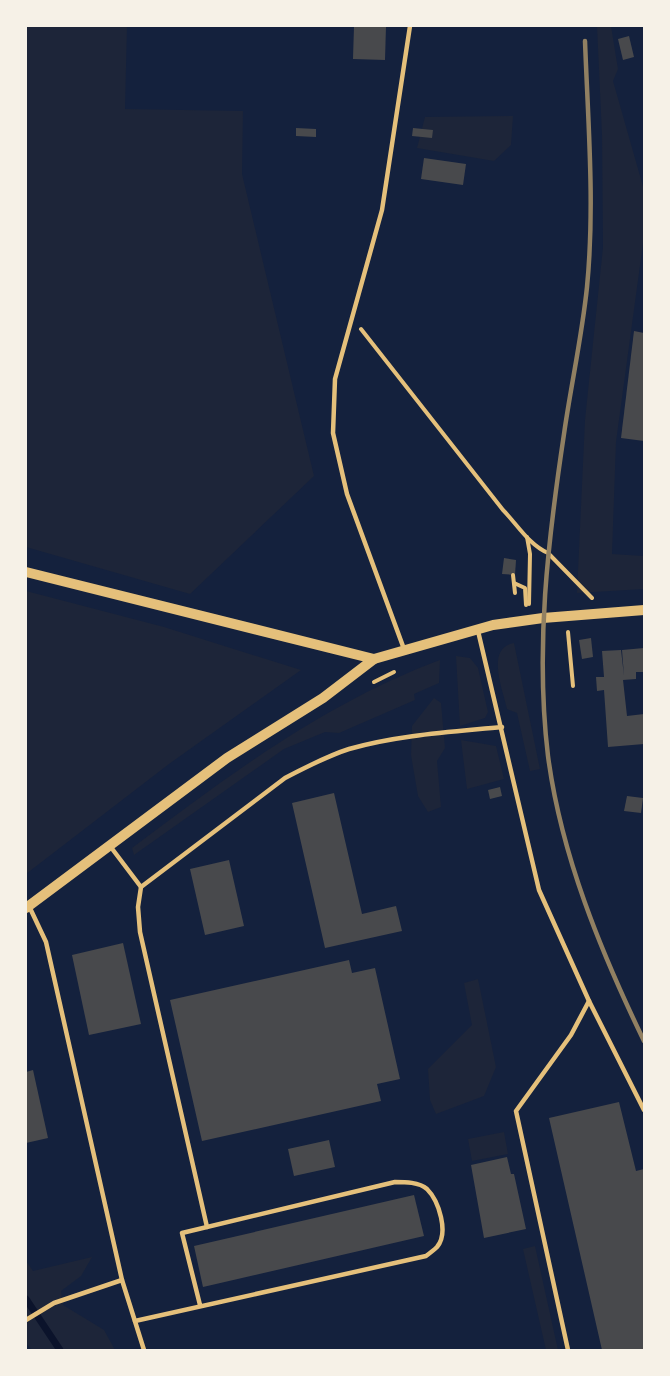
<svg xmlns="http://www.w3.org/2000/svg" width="670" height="1376" font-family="Poppins,sans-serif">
<rect width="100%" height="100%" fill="#14213d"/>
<g fill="#1d2539">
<polygon points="26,26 127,26 125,109 243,111 242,174 314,476 190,594 26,547"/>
<polygon points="597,26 611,26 618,69 613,81 644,190 644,236 616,442 612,554 644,556 644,589 577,593 585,420 603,247 602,135"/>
<polygon points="513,116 511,145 494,161 417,148 425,117"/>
<polygon points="26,591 164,627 301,670 169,764 26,874"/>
<path d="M514 643 540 769 530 771 517 713 507 709C503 690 485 648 514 643Z"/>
<polygon points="456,656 470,658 478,668 488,712 485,718 460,726"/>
<path d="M440 660 439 683 414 694 415 700 339 733 325 732 284 749 134 855 132 848C229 775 325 703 440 660Z"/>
<polygon points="434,698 441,703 445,748 437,761 441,807 428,812 418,796 411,755 412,726"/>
<polygon points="461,740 496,746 504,779 467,789"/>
<polygon points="478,979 496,1067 484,1096 436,1114 430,1100 428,1069 472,1025 464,983"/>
<polygon points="504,1132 508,1154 472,1161 468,1139"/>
<polygon points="535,1246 558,1350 546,1350 523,1249"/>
<polygon points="92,1257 81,1276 61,1291 63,1305 104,1330 115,1350 32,1350 26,1343 26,1261 33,1271"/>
</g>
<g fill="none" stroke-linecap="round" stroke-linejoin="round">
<polyline stroke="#0b132b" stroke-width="7" points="26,1299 60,1350"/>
</g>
<g fill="#48494c">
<polygon points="354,26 386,26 385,60 353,59"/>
<polygon points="629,36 634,57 623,60 618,39"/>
<polygon points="296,128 316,129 316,137 296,136"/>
<polygon points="413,128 433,130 432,138 412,136"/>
<polygon points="424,158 466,164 463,185 421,179"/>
<polygon points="634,331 644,333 644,441 621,438"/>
<polygon points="504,558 516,560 515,575 502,574"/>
<polygon points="591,638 593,657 582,659 579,640"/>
<polygon points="644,648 644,672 636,672 636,679 623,680 627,716 644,714 644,744 608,747 604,690 597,691 596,677 604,677 602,651 621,650 624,676 622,650"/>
<polygon points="500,787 502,796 490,799 488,790"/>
<polygon points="334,793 362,914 396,906 402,931 325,948 292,803"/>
<polygon points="627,796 643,798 641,813 624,811"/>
<polygon points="229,860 244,926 205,935 190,869"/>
<polygon points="123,943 141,1024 89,1035 72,955"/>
<polygon points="349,960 352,973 375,968 400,1079 377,1084 381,1101 202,1141 170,1000"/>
<polygon points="33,1070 48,1138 26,1143 26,1072"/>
<polygon points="619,1102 636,1171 644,1169 644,1350 602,1350 549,1118"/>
<polygon points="329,1140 335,1167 294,1176 288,1149"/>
<polygon points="507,1157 511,1174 514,1174 526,1229 484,1238 471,1165"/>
<polygon points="414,1195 424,1236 203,1287 194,1246"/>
</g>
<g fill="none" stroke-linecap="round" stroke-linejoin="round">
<g stroke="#e5c07b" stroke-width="4">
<path d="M361 329 503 510C517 524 529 545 548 553L592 598"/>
<polyline points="527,537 530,554 529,604"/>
<polyline points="513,575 515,593"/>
<polyline points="514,583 525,588 526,605"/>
<polyline points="568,632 573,686"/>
<polyline points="374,682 394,672"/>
</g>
<g stroke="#e5c07b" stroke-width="4.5">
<polyline points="478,631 539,890 589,1001 644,1110"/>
<polyline points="404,649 347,494 333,433 335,379 382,210 410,26"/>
<path d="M110 846 141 887 285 778C306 767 327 756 349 749 398 735 451 732 502 727"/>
<polyline points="141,887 138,907 140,932 207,1227"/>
<polyline points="29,906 46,942 122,1280 144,1350"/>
<polyline points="26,1320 54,1303 122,1280"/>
<path d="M135 1321 426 1256C430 1253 434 1250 437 1247 449 1233 439 1201 427 1189 419 1182 405 1182 395 1182L182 1233 200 1305"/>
<polyline points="568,1350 516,1111 571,1035 589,1001"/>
</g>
<g stroke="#e5c07b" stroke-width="10">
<polyline points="26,572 374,659 493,625 543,618 644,610"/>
<polyline points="26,908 227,758 323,698 374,659"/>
</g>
<path stroke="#918062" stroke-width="4.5" d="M585 41C588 123 595 205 587 287 582 336 571 385 564 434 548 540 535 648 548 756 561 855 601 952 644 1041"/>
</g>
<rect width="670" height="1376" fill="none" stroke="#f6f1e7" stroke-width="54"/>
</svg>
